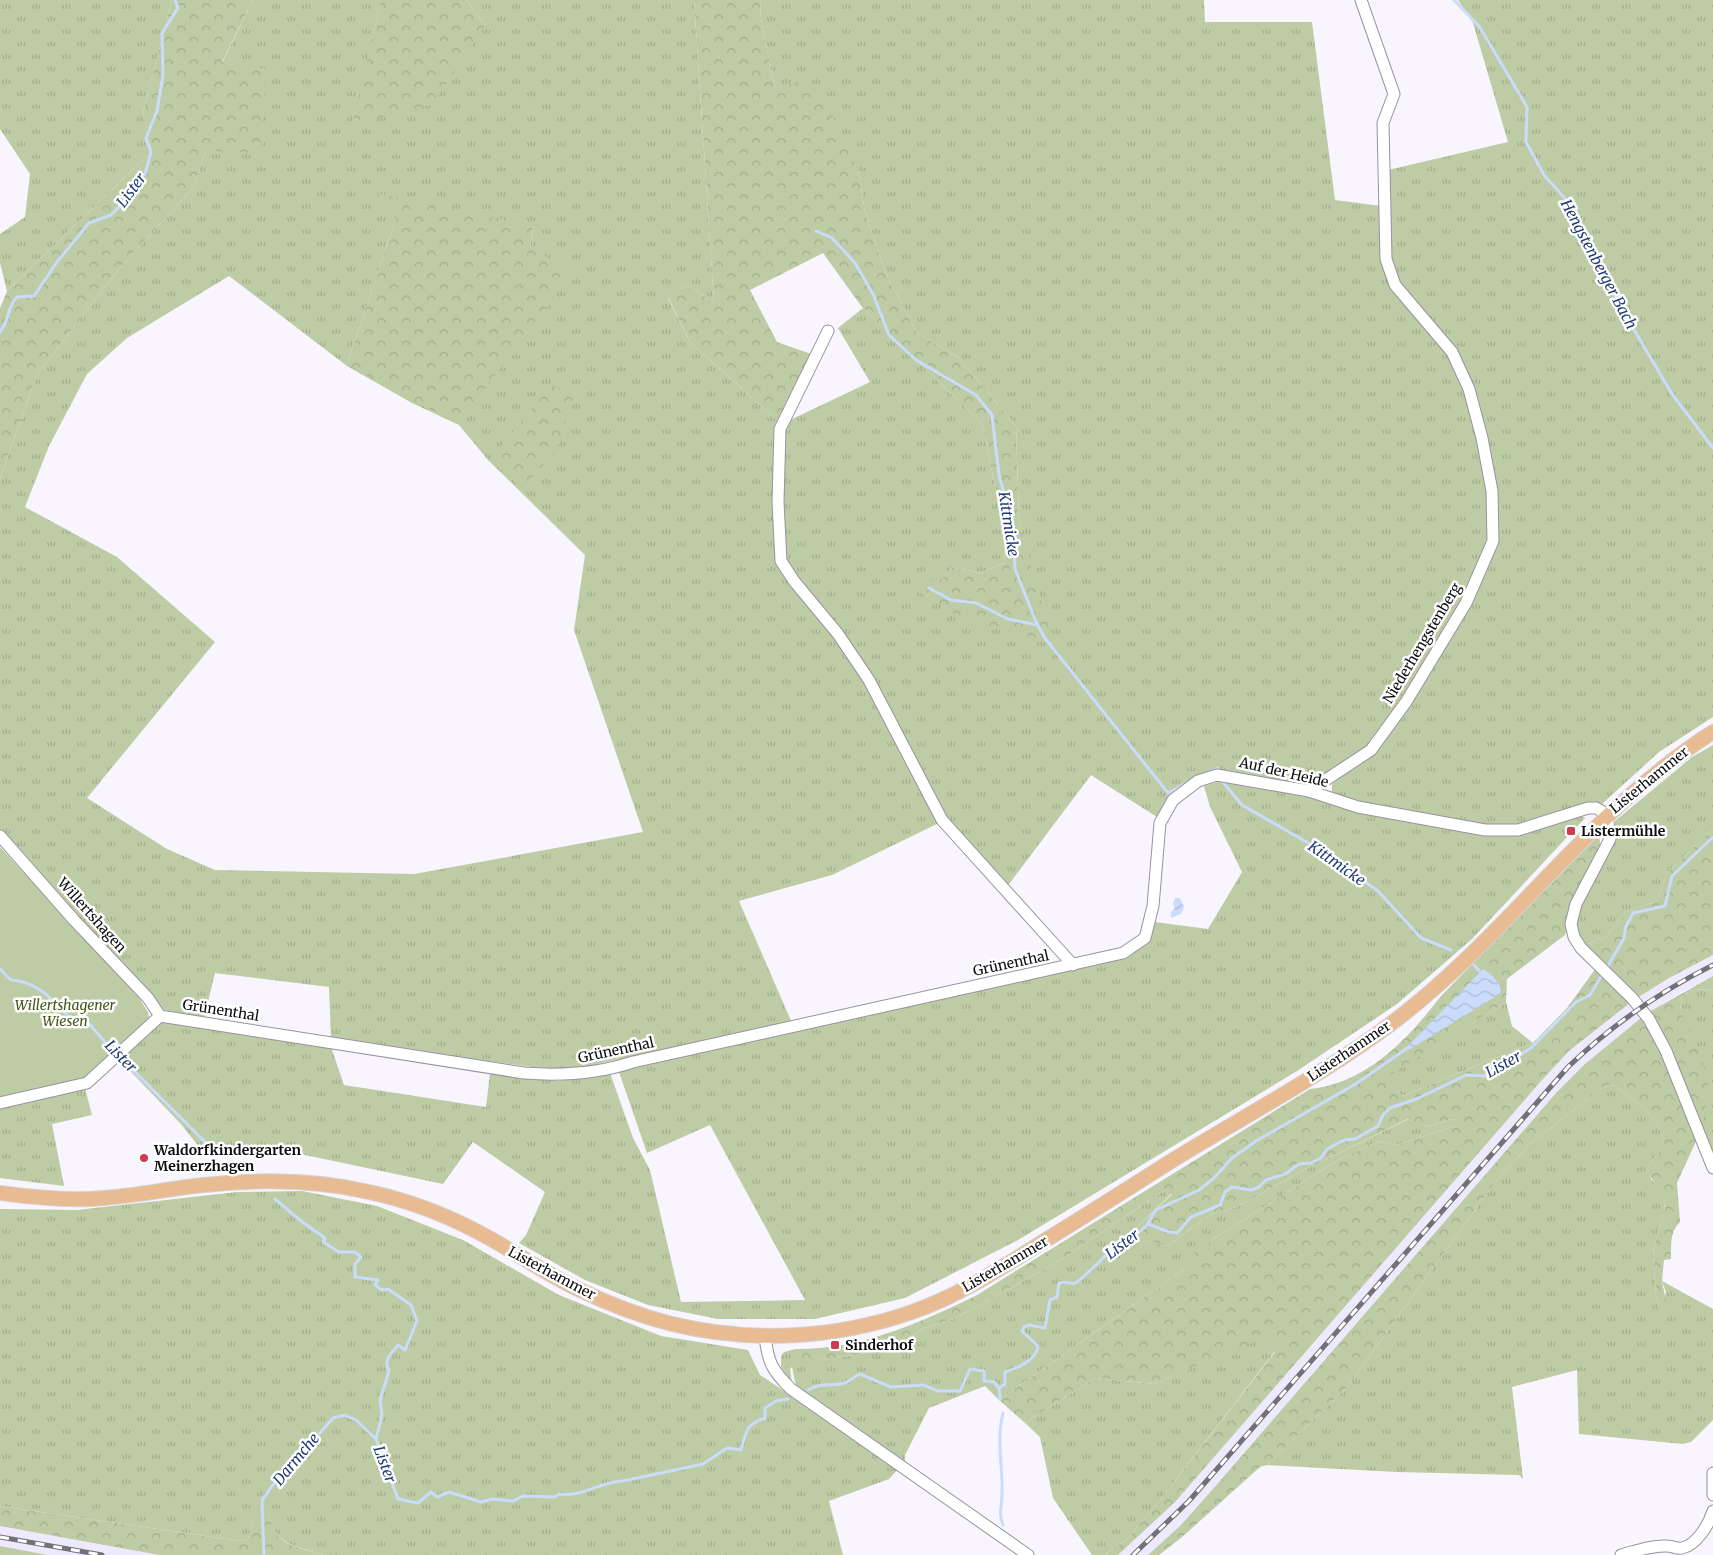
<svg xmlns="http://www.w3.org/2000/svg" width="1713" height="1555" font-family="Merriweather,serif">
<defs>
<pattern id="grass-tufts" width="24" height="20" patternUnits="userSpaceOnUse" patternTransform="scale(1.25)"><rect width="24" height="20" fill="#bdcca4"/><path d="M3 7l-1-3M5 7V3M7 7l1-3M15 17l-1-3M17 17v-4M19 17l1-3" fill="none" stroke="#a1ae8c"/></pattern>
<pattern id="forest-crowns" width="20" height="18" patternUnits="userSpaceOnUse" patternTransform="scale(1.25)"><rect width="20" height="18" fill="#bdcca4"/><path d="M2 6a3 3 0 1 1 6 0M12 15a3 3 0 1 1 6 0" fill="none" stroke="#a1ae8c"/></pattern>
<pattern id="water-waves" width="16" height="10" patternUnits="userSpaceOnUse" patternTransform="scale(1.25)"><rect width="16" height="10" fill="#cadbfb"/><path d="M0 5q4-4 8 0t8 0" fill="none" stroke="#acbbd6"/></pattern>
</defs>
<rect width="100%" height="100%" fill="#f8f5ff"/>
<g fill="#efe9fd">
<polygon points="1713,955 1713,976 1676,995 1641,1018 1585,1064 1556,1093 1181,1525 1148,1555 1118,1555 1175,1502 1542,1080 1569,1051 1637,998 1669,978"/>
<polygon points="0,1526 159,1555 48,1555 0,1546"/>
</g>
<g fill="url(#grass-tufts)" fill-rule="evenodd">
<polygon points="0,0 172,0 143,112 152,151 7,291 0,263 0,234 25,217 30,174 0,129"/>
<path d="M253 0H381L353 125 485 25 466 0H694L714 302 686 285 668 298 690 342 780 423 776 541 806 597 865 681 941 822 832 875 739 901 792 1023 563 1071 331 1040 329 987 215 973 204 1018 164 1010 76 919 0 832V478L37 375 118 270 193 188 206 151 222 63ZM396 219 533 227 530 248 347 364ZM229 276 347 366 412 403 459 425 488 460 585 555 574 630 643 832 414 874 215 870 167 849 87 798 215 642 117 557 25 507 49 446 87 374 127 338Z"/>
<polygon points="760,0 1204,0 1205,22 1312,22 1335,200 1381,206 1392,285 1449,353 1467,389 1487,492 1490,541 1460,602 1404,700 1366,749 1341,768 1307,781 1286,782 1232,771 1197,775 1169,796 1160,819 1091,775 1006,888 944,820 872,678 786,561 782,541 783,434 788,421 870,382 838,328 863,308 983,425 1004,533 1005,562 981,573 952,567 944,577 915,589 942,604 1052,643 1019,522 1016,426 958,357 917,333 886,274 865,212 858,169 775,88 761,19"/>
<polygon points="1458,0 1713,0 1713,717 1659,752 1602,804 1589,803 1516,825 1483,825 1360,802 1332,793 1332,784 1373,754 1497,541 1495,490 1453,352 1397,285 1389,259 1388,170 1508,142 1473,23"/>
<polygon points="1713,745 1713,829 1667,873 1657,901 1626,912 1606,937 1583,946 1575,927 1579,902 1615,841 1615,821 1692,757"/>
<polygon points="1228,779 1480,832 1578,813 1585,818 1472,939 1397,1004 1297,1071 1018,1240 905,1298 815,1319 718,1319 648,1305 585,1280 519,1243 526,1235 545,1192 473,1142 443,1184 305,1155 258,1150 206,1156 181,1124 118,1058 160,1019 330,1044 344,1085 486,1107 490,1073 559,1081 610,1073 633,1138 650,1170 681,1302 805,1300 710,1125 647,1153 619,1072 1147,943 1155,922 1208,929 1242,872 1210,807 1204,786"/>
<polygon points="1713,989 1713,1161 1702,1130 1680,1011 1682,996 1693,990"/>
<polygon points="1506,1002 1512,1026 1533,1043 1402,1096 1387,1076"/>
<path d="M1609 1085 1616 1086C1636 1103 1664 1118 1663 1146L1649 1165 1651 1179 1660 1190 1665 1201 1664 1214 1653 1251 1656 1296 1660 1309 1666 1292 1662 1281 1713 1309V1420L1691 1442 1683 1444 1579 1434 1577 1370 1512 1387 1523 1479 1519 1475 1396 1472 1267 1465 1347 1387 1496 1181 1531 1143 1602 1088Z"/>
<polygon points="85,1088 92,1115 52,1124 64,1186 0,1178 0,1109"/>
<path d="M1409 1119 1426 1127 1452 1119 1459 1120 1458 1125 1397 1145 1379 1141 1338 1160 1215 1238 1187 1259 1186 1268 999 1400 985 1386 929 1408 905 1455V1461L899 1462 796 1386 792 1367 790 1369 792 1383 781 1367V1356L784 1352 795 1349V1358L803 1360 831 1359 893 1348 924 1328 954 1319 1061 1260 1166 1189 1172 1193 1127 1237 1111 1246 1116 1248C1132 1243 1147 1236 1162 1246L1169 1245 1211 1214 1237 1207 1310 1167Z"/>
<path d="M302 1191 377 1206 463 1240 559 1295 661 1336 748 1350 760 1375 899 1468 889 1479 829 1501 843 1555H323C297 1546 273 1545 269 1514L254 1518 248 1539 240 1541 0 1506V1209L77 1210 237 1192Z"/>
<polygon points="1268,1335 1275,1341 1275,1351 1161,1499 1126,1540 1104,1555 1092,1555 1053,1498 1040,1437 1025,1423 1095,1378 1154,1384"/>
</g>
<g fill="url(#forest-crowns)">
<polygon points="172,0 253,0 222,62 266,69 261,153 206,151 193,188 118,270 37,375 0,478 0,308 7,291 152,151 143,112"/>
<polygon points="381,0 466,0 485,25 433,104 352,125"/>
<polygon points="694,0 760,0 761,19 775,88 804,81 830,111 858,169 865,212 886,274 917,333 958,357 1016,426 1019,522 1053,643 969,622 914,589 944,577 952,567 981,573 1005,562 1004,533 983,425 862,307 823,253 750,290 777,342 814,355 780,423 690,342 668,297 686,285 714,302"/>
<polygon points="377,193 533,226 530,248 573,271 460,422 413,402 347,364 396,219"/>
<polygon points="552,385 574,395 556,452 521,488 490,459"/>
<polygon points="1713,829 1713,955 1669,978 1637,998 1583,946 1606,937 1626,912 1657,901 1667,873"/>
<path d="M1599 835 1601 849 1573 906 1565 935 1507 979 1506 1002 1388 1076 1402 1096 1533 1043 1567 1008 1596 968 1630 1003 1569 1051 1542 1080 1175 1502 1118 1555H1104L1126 1540 1161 1499 1275 1352V1341L1268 1336 1154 1384 1095 1378 1025 1423 999 1400 1186 1268V1259L1215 1238 1338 1160 1379 1141 1397 1145 1458 1125V1120L1452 1119 1426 1127 1408 1119 1310 1167 1237 1207 1211 1214 1169 1245 1162 1246C1147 1236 1131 1243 1115 1248L1111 1245 1127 1237 1172 1194 1166 1189 1061 1260 954 1319 924 1328 893 1348 831 1359 803 1361 794 1358 795 1349C859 1350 920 1323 977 1295L1310 1089C1367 1083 1408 1039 1441 996Z"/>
<polygon points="1713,976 1713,989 1693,990 1682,996 1680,1011 1701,1053 1709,1088 1702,1130 1649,1012"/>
<path d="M1641 1018 1661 1050 1698 1137 1677 1183 1680 1222C1670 1231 1671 1245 1671 1259L1664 1260 1662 1281 1666 1302 1664 1310H1660L1656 1296 1653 1251 1664 1214 1665 1201 1648 1172 1649 1165 1663 1146C1664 1118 1636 1103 1616 1086L1609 1085 1602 1088 1531 1143 1496 1181 1347 1387 1267 1465 1260 1467 1181 1538 1159 1555H1148L1181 1525 1212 1490 1556 1093 1585 1064Z"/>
<path d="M0 1506 240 1541 248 1539 254 1518 265 1512 269 1514C274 1546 296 1546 323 1555H159L0 1526Z"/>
<polygon points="0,1546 48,1555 0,1555"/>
</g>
<polygon fill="#bdcca4" points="0,847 139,998 148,1012 149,1018 94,1076 0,1101"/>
<g fill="url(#water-waves)">
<polygon points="1175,898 1180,898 1184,907 1181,914 1171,918 1171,912 1175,908 1173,903"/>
<path d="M1483 969C1492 975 1501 982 1501 993L1409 1050 1407 1047Z"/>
</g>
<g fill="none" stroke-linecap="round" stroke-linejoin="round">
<g stroke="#cadbfb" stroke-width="3">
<polyline points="1454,0 1479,26 1527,107 1526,142 1544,175 1569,203 1620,306 1672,394 1713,448"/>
<polyline points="816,231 832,238 855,263 873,294 889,335 916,360 976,395 992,415 999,475 1008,508 1008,536 1014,547 1015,569 1036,622 1044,637 1168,793 1190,781"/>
<path d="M0 332C11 318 6 308 17 297L34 296 57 262 89 223 111 215 129 197 133 182 145 174 151 152 146 138 157 111 163 75 162 33 178 8 175 0"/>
<polyline points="929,588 951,600 976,603 1008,619 1037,625"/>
<polyline points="1209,772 1218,768"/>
<polyline points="1221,780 1242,805 1317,848 1378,891 1421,938 1451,950"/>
<polyline points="1474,965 1481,973"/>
<polyline points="1608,966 1624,938 1626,926 1633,913 1665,906 1672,876 1713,837"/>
<path d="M0 969 11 980C26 981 40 988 51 999 57 1005 57 1009 66 1013L72 1025 86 1020 104 1041 213 1150"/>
<path d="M275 1199 301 1221 325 1238 323 1242 339 1252H355L361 1257 355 1264V1277L378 1280 375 1285 382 1290 388 1289 411 1305 417 1321 405 1350 398 1345C391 1355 383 1358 389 1371L380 1400 382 1415 376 1439 398 1499 418 1503 431 1492 437 1497 449 1492 481 1502 492 1499 513 1501 523 1496 555 1497 559 1494C581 1498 602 1481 623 1481L703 1464 727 1448 741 1450C746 1432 746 1424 765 1418V1408L776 1401 788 1399"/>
<polyline points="1148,1223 1156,1210 1199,1190 1214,1178 1232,1158 1256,1141 1354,1085 1409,1047"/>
<polyline points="999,1388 1000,1399"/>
<path d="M808 1390C824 1381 833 1388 847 1382 852 1380 854 1376 860 1374L891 1387 923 1385 938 1391H960L970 1369 984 1371V1381L994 1382 999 1388 1005 1384V1372C1016 1369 1037 1360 1038 1346L1022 1331 1024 1327 1029 1325 1045 1328 1050 1300 1057 1297 1059 1283C1064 1281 1069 1284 1075 1283 1079 1282 1112 1250 1115 1245L1130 1241 1148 1224 1169 1232 1177 1233 1191 1217 1220 1205 1225 1192 1232 1187 1251 1190 1259 1187 1266 1180 1285 1174 1299 1164 1311 1163 1321 1158 1327 1149 1344 1140 1355 1139 1378 1126 1383 1115 1390 1108 1419 1098 1466 1075 1485 1076 1531 1048 1576 1002 1590 995 1602 975"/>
<path d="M1003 1413C996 1441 1003 1466 1002 1495 1002 1507 998 1513 1003 1525"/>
<polyline points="264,1555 262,1500 291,1460 303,1451 313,1437 319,1434 333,1418 345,1415 356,1420 376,1439"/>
</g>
<g stroke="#97939f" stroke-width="13">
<g id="minor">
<polyline points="828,331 780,429 778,502 781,561 794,581 838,634 869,680 942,820 1073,965"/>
<polyline points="1309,791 1371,750 1406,702 1466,603 1493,541 1492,491 1482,438 1469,389 1452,352 1395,285 1386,259 1383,123 1394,94 1361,0"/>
<polyline points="0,836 74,920 148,998 160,1016"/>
<path d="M160 1016 524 1073C562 1076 597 1074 633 1062L1123 953 1145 938 1153 906 1160 823 1173 800 1198 781 1217 775 1309 791 1358 807 1485 830H1518L1588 808H1596L1607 814 1610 839 1576 904 1571 924 1574 937 1581 948 1632 998 1649 1019 1666 1051 1713 1168"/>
<polyline points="0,1103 87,1083 160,1016"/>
<path d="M765 1336C768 1363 772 1370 791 1389L1028 1555"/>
<polyline points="1713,1473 1713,1495"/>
<path d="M1621 1555C1636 1551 1652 1545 1667 1546 1672 1546 1677 1549 1682 1548 1697 1545 1709 1524 1713 1511"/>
</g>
</g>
<g stroke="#d3d3d4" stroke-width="16">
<path id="major" d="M0 1193C29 1197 58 1200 88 1199 126 1198 165 1189 204 1185 259 1179 314 1179 369 1192 406 1200 444 1214 478 1232 513 1250 545 1274 580 1290 609 1304 640 1316 672 1324 751 1343 835 1339 912 1312 958 1296 1000 1269 1041 1243 1085 1216 1129 1188 1173 1160 1248 1114 1326 1073 1396 1020 1511 932 1590 810 1713 732"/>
</g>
<use href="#minor" stroke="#fff" stroke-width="11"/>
<use href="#major" stroke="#e8bb92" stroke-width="14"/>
<g stroke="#737178" stroke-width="5">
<g id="rail">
<polyline points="0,1537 102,1555"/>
<path d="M1133 1555 1189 1501 1568 1067C1612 1025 1659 992 1713 965"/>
</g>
</g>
<use href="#rail" stroke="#fff" stroke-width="3" stroke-dasharray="9" stroke-linecap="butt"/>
</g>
<g fill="#cd3c50" stroke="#fff" stroke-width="2">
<rect x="1566" y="826" width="10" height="10" rx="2.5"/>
<circle cx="144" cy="1158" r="5"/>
<rect x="830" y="1340" width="10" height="10" rx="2.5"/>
</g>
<g text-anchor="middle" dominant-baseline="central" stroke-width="5" stroke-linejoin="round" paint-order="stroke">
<g font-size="14" fill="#0d0c10" stroke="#fff">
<text transform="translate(1422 643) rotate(-59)">Niederhengstenberg</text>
<text transform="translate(1284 772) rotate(13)">Auf der Heide</text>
<text transform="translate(1649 780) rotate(-39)">Listerhammer</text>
<text transform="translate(92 915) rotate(48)">Willertshagen</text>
<text transform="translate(1011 963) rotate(-12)">Grünenthal</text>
<text transform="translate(221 1010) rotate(9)">Grünenthal</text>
<text transform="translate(616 1050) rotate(-12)">Grünenthal</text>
<text transform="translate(1349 1051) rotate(-34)">Listerhammer</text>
<text transform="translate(1005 1264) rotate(-30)">Listerhammer</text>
<text transform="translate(552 1273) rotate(28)">Listerhammer</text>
</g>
<g font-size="14" font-weight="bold" fill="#0d0c10" stroke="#fff" text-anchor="start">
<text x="1581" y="831">Listermühle</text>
<text x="154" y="1150">Waldorfkindergarten<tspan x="154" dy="16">Meinerzhagen</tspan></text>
<text x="845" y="1345">Sinderhof</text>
</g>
<g font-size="14" font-style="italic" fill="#445619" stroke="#fff">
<text x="65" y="1005">Willertshagener<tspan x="65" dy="16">Wiesen</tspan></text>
</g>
<g font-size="15" font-style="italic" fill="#1f3a77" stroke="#fff">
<text transform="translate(131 190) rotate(-53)">Lister</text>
<text transform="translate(1599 264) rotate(62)">Hengstenberger Bach</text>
<text transform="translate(1009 524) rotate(81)">Kittmicke</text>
<text transform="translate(1337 863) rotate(35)">Kittmicke</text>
<text transform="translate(121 1056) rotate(46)">Lister</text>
<text transform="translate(1503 1064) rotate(-29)">Lister</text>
<text transform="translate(1122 1244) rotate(-37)">Lister</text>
<text transform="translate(296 1459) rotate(-50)">Darmche</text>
<text transform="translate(385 1464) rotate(70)">Lister</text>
</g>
</g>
</svg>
